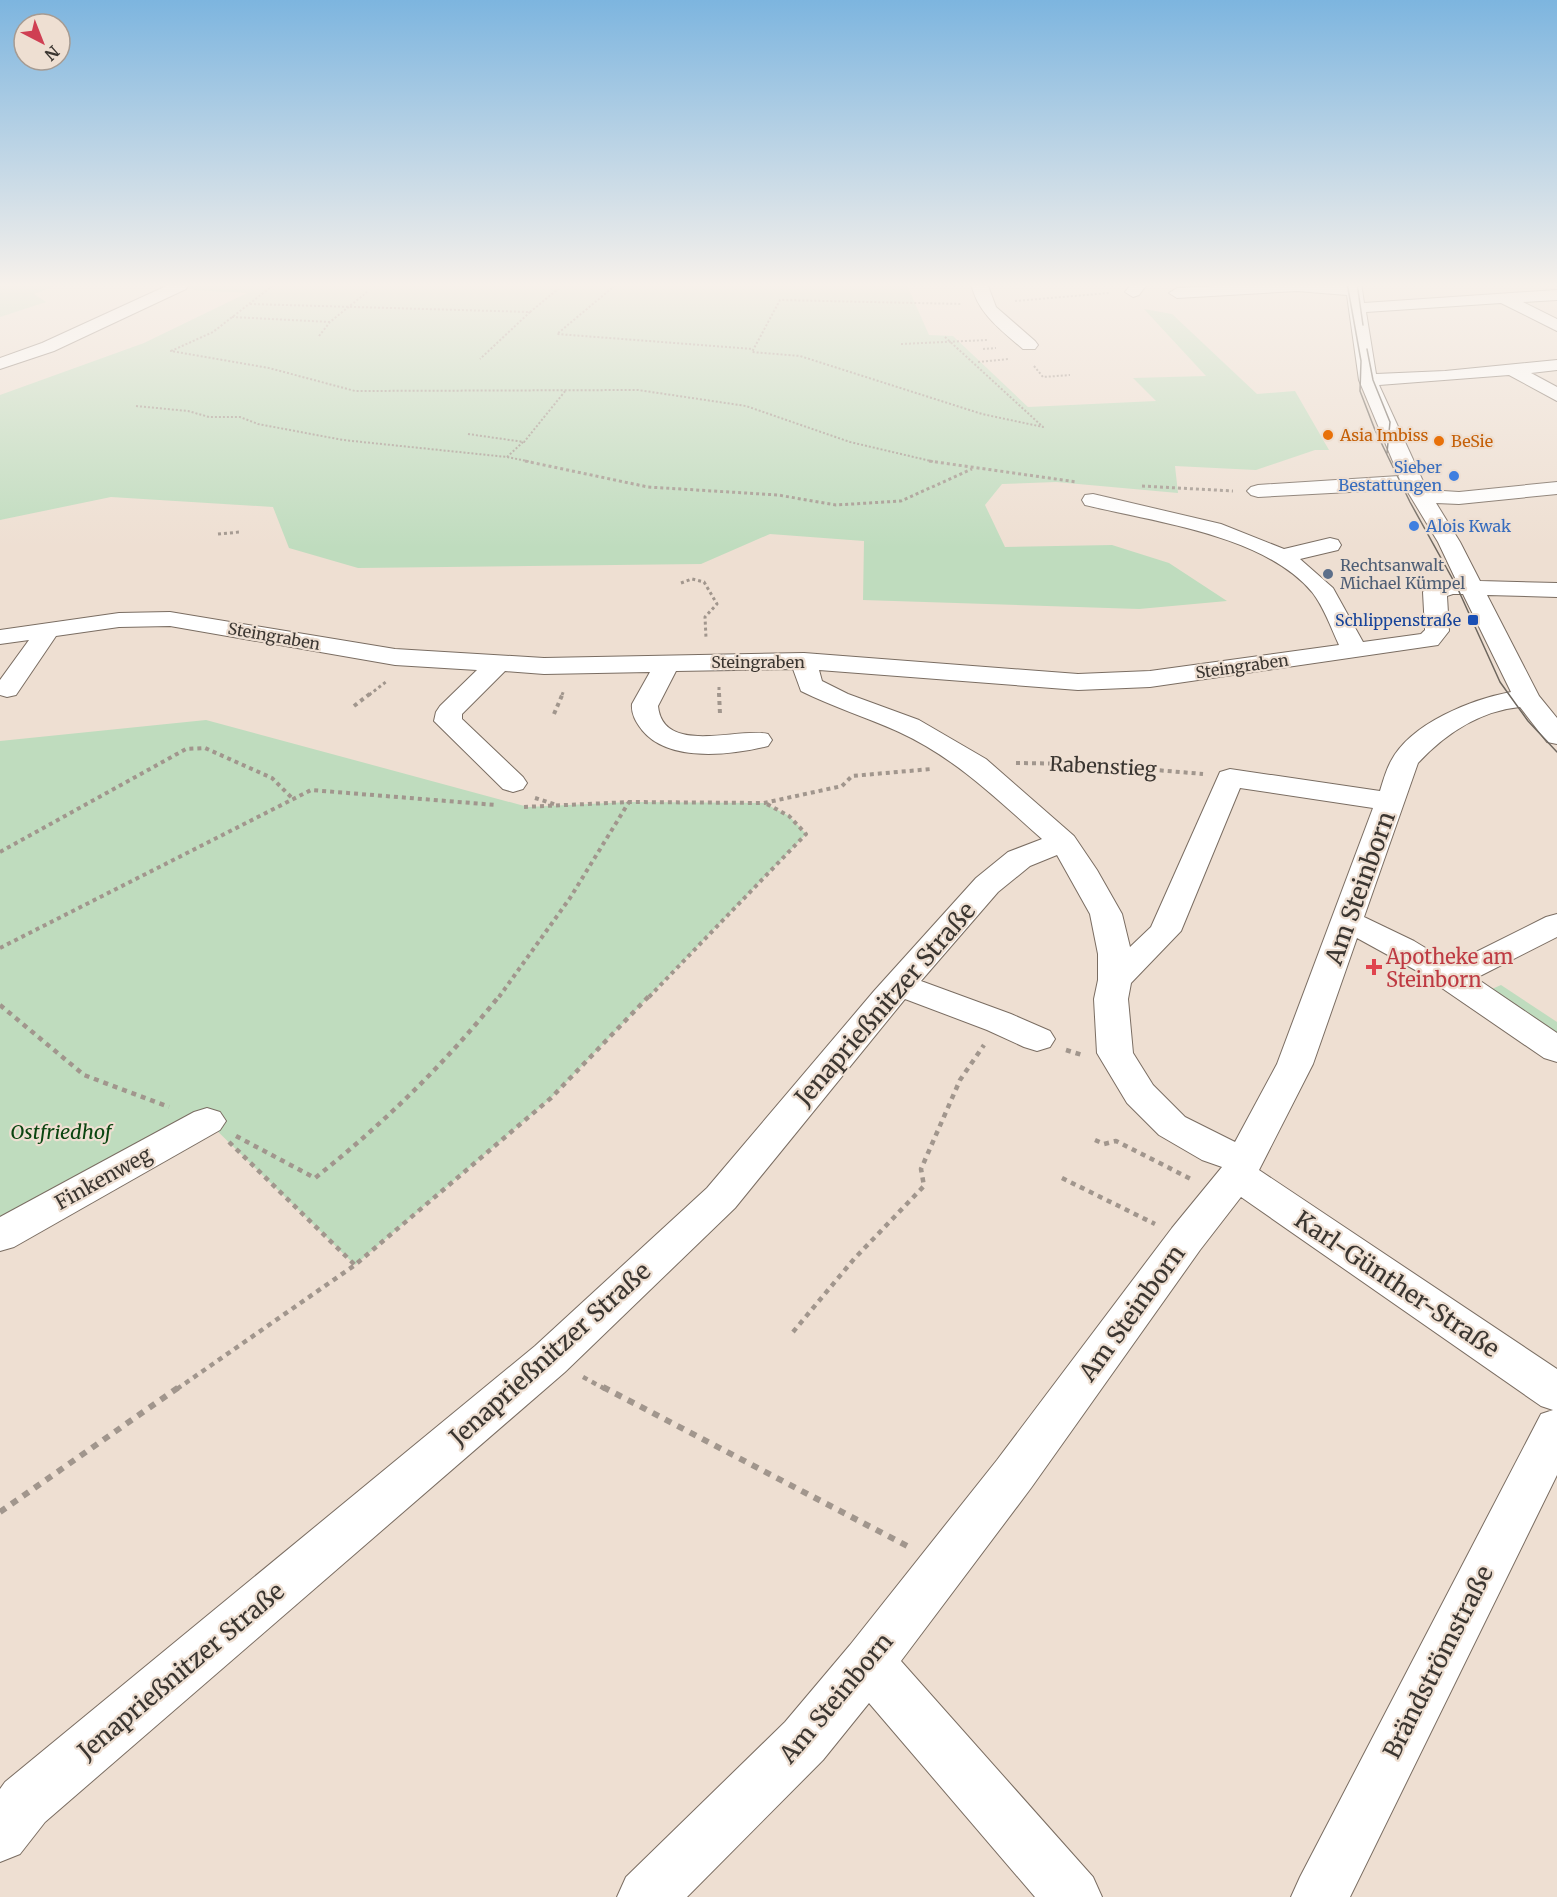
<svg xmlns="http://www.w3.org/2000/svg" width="1557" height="1897" font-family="Merriweather,serif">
<rect width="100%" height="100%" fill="#eedfd2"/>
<g fill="#bfdcbe">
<polygon points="0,283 64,283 34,294 46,302 0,317"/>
<polygon points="187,283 906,283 929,335 953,336 1028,407 1156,401 1133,378 1206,376 1144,309 1172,314 1257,394 1295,391 1329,450 1315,450 1256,470 1175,466 1178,493 1056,482 1002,484 985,505 1005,547 1112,545 1169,563 1227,601 1139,609 863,600 864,541 770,534 701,564 358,568 289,548 273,507 111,497 0,520 0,395 144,343 247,293 194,290 186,287"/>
<polygon points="206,720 528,807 629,802 764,803 789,816 806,834 551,1098 355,1265 207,1121 0,1236 0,741"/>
<polygon points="1501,985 1557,1022 1557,1050 1492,989"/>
</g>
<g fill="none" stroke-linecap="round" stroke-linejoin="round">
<g stroke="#7a6d62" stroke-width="2">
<g id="minor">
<polygon points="173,283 189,283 186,289 54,351 0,369 0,358 42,343"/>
<path d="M971 283H987L996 307 1035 341 1038 345 1035 349H1023C1001 330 977 313 971 283Z"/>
<polygon points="1132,283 1148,283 1139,295 1133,297 1125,292"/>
<path d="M1273 283 1346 286 1345 283H1361L1364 303 1557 290V300L1523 302 1557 319V331L1501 303 1366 312 1376 374 1445 371 1557 360V370L1531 373 1557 387V401L1509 375 1379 385 1427 490 1459 492 1557 482V494L1459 504 1436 503 1460 542 1480 581 1557 583V597L1487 595 1539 696 1557 718V744L1547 742 1520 707C1480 711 1445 734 1418 763L1364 917 1414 941 1452 964 1546 917 1557 914V937L1476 978 1557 1033V1062L1544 1058 1417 971 1357 938 1313 1064 1259 1170 1557 1369V1475L1350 1897H1291L1300 1877 1541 1414 1553 1410 1541 1406 1241 1197 1200 1250 1031 1488 901 1661 1093 1877 1102 1897H1035L869 1703 823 1760 687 1897H617L626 1877 785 1722 850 1645 997 1460 1172 1228 1222 1167 1202 1160 1159 1135 1127 1103 1097 1053 1094 999 1098 980V954L1090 914 1057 855 1030 866 998 892 921 981 1011 1014 1050 1031 1055 1039 1050 1047 1037 1051 1024 1047 987 1030 905 999 735 1208 565 1372 45 1822 20 1854 0 1862V1789L5 1782 535 1346 707 1188 874 991 976 878 1008 852 1042 839C997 799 954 757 899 732 866 717 833 707 801 691L793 669 676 671 658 706C663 756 738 727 768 734L772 740 768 746C731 755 669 763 642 730 636 722 631 714 632 704L650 672 544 674 505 671 462 714V719L523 777 527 783 523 789 513 792 503 789 434 721 436 712 440 706 477 670 395 665 170 626 119 627 56 636 16 695 7 697 0 695V680L29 640 0 644V630L119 613 170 612 395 649 544 658 804 653 1078 674 1150 671 1339 645C1331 628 1324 607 1312 592 1264 535 1155 522 1085 505L1082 500 1085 495 1093 494 1221 524 1284 549 1330 538 1338 540 1341 545 1338 550 1300 559 1333 588 1363 642 1421 634 1425 630 1423 592 1427 587 1456 580 1438 542 1406 489 1258 497 1251 495 1247 491 1251 487 1258 485 1399 476 1359 380 1347 295 1297 291 1177 298 1169 293 1177 288ZM1453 594H1463L1511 692C1472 699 1411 723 1391 761 1386 770 1383 781 1380 791L1230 769 1220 772 1151 927 1130 947 1122 914 1097 870 1074 836 986 759 919 720 848 694 822 681 819 670 1078 690 1150 687 1438 645 1449 631 1447 596ZM1240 788 1373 808 1277 1064 1235 1142 1185 1117 1153 1085 1133 1053 1128 999 1131 983 1181 931Z"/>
<polygon points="207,1108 220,1112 226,1121 220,1130 14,1247 0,1251 0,1217 194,1112"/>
</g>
</g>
<g stroke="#a1968d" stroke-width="2" stroke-dasharray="2 2" stroke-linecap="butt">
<polyline points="276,283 213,332 171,351 269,368 355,391 638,390 746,406 850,442 935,462"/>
<polyline points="618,283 557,334 753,349"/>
<polyline points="204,285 214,283"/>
<polyline points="1015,301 1109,293"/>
<polyline points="250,304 530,312 480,359"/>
<polyline points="530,312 558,289"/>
<polyline points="232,317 330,322"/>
<polyline points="319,336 330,322 367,292"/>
<polyline points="945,337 1043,427 982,414 800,356 752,352 780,300 962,304"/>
<polyline points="901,344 987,340"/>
<polyline points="983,349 996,348"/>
<polyline points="978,362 1009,359"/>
<polyline points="1034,366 1043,377 1070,375"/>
<polyline points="136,406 188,411 209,417 240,417 258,424 343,440 507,457 532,462"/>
<polyline points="468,434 524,442 566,390"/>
<polyline points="507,457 523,442"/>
</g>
<g stroke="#a1968d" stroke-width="3" stroke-dasharray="3 3" stroke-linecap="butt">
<polyline points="525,461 648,487 778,495 836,505 901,501 972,469"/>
<polyline points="929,461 1077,482"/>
<polyline points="1142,486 1233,491"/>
<polyline points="218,534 240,532"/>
<polyline points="681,583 692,579 704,582 717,604 705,617 706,638"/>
<polyline points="719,687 719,695"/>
<polyline points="369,695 387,681"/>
<polyline points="562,695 564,690"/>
</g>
<g stroke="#a1968d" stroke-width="4" stroke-dasharray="4 4" stroke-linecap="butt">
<polyline points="719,693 720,714"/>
<polyline points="354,706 371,693"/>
<polyline points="554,714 563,693"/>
<polyline points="1016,763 1086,764 1203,774"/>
<polyline points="535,798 557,805"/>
<polyline points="524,807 629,802 764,803 842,786 852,776 931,769"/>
<polyline points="0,852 186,749 205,748 272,778 293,799"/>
<polyline points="0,948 311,790 496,805"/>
<polyline points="499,997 570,898 629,802"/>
<polyline points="649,997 806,834 789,816 765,803"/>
</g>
<g stroke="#a1968d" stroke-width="4.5" stroke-dasharray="5 5" stroke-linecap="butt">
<polyline points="0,1005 84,1075 169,1107"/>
<polyline points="1066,1050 1082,1055"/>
<path d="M236 1136 315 1178C384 1123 445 1064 500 995"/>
<polyline points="1095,1140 1104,1144 1116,1141 1191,1179"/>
<polyline points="229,1142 355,1265"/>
<polyline points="1062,1178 1155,1224"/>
<polyline points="793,1332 854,1259 924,1186 921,1169 960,1080 984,1045"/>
<polyline points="583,1377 605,1389"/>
<polyline points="177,1389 355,1265 551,1098 650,995"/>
</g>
<g stroke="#a1968d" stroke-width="6" stroke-dasharray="7 7" stroke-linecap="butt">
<polyline points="603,1387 909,1547"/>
<polyline points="0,1512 179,1387"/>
</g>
<use href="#minor" fill="#fff" fill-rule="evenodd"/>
<g stroke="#6d665e" stroke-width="1.5">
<polyline points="1347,283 1361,361 1360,391 1375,430 1410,502 1457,587 1500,682 1528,721 1557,752"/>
<polyline points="1357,283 1363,325"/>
<polyline points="1367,349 1373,380 1390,422 1387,453"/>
</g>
</g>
<linearGradient id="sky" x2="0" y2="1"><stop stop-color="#7db5df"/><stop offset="0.52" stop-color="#f7f1eb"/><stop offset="1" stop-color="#f7f1eb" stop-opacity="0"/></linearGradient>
<rect width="1557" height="548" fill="url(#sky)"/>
<g fill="#e8710a" stroke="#eedfd2" stroke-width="2">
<circle cx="1328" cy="435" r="6"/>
<circle cx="1439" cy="441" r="6"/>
</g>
<g fill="#3f7fe0" stroke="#eedfd2" stroke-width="2">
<circle cx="1454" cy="476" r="6"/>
<circle cx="1414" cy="526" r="6"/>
</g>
<circle fill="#5c6f8a" stroke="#eedfd2" stroke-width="2" cx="1328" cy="574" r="6"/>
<rect fill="#1a4fb4" stroke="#eedfd2" stroke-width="2" x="1467" y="614" width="12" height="12" rx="3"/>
<path fill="#e0444e" stroke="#eedfd2" stroke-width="2" d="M1371 958h6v6h6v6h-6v6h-6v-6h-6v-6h6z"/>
<g text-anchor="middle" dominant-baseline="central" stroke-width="4.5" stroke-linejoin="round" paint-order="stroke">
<g font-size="16" fill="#c56008" stroke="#eedfd2" text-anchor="start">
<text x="1340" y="435">Asia Imbiss</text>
<text x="1451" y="441">BeSie</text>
</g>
<g font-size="16" fill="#366cbe" stroke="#eedfd2" text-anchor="end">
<text x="1442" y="467">Sieber<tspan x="1442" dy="18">Bestattungen</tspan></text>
<text x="1426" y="526" text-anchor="start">Alois Kwak</text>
</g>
<g font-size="16" fill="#4e5e75" stroke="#eedfd2" text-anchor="start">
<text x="1340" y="565">Rechtsanwalt<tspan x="1340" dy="18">Michael Kümpel</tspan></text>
</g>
<g font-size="16" fill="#164399" stroke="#eedfd2" text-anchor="end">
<text x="1461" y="620">Schlippenstraße</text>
</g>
<g font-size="16" fill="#3b3631" stroke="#eedfd2">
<text transform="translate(274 636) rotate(10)">Steingraben</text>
<text x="758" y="662">Steingraben</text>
<text transform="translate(1242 666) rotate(-8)">Steingraben</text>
</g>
<g font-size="20" fill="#3b3631" stroke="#eedfd2">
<text transform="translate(1103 766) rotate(3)">Rabenstieg</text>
<text transform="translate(103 1178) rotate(-29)">Finkenweg</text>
</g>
<g font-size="20" fill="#be3a42" stroke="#eedfd2" text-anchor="start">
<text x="1386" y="956">Apotheke am<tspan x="1386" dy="23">Steinborn</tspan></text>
</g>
<g font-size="20" font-style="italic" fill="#0b4510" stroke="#eedfd2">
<text x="61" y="1131">Ostfriedhof</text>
</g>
<g font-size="24" fill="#3b3631" stroke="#eedfd2">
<text transform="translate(1360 888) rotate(-70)">Am Steinborn</text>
<text transform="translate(885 1004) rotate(-49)">Jenaprießnitzer Straße</text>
<text transform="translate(1397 1284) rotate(34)">Karl-Günther-Straße</text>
<text transform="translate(1132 1313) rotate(-54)">Am Steinborn</text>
<text transform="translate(550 1354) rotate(-42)">Jenaprießnitzer Straße</text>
<text transform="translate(1438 1662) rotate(-63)">Brändströmstraße</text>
<text transform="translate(181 1671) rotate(-40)">Jenaprießnitzer Straße</text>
<text transform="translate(836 1698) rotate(-50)">Am Steinborn</text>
</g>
</g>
<g transform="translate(42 42) rotate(138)"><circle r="28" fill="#eedfd2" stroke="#a69b92" stroke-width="1.5"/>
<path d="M0-4.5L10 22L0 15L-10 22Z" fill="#cf3f53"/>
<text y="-9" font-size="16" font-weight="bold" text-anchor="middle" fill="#3b3631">N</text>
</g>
</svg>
